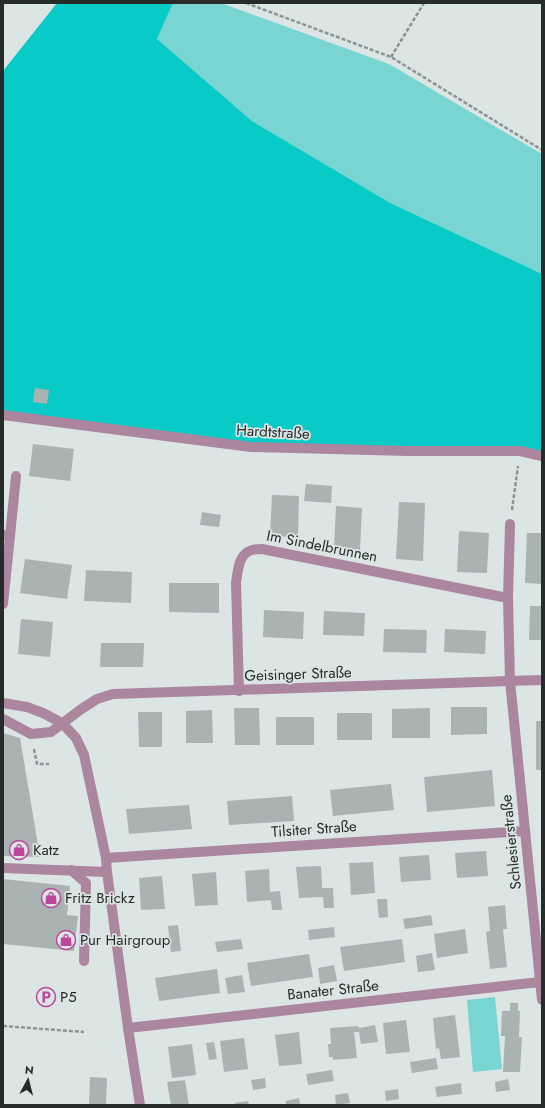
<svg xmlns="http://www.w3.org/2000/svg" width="545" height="1108" font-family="Jost,sans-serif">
<rect width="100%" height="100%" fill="#dae5e4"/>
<g fill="#78d5d2">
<polygon points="173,3 221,3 389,64 542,154 542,274 389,203 252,121 157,39"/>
<polygon points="495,997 502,1069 473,1072 467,1000"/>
</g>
<polygon fill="#08cac7" points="57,3 173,3 157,39 252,121 390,203 542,274 542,456 251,447 3,415 3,71"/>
<g fill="#a8b3b2">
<polygon points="35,388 49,390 47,404 33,402"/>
<polygon points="33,444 74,449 70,481 29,476"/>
<polygon points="306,484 332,486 331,503 304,501"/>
<polygon points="272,495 299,496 298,537 270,536"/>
<polygon points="399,502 425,503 423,561 396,559"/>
<polygon points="336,506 362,508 360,550 334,549"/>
<polygon points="202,512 221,515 219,527 200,525"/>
<polygon points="459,531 489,533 487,573 457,572"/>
<polygon points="527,533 542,533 542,584 525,583"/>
<polygon points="25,559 72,565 67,599 20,593"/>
<polygon points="86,570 132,572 131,603 84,601"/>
<polygon points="169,583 219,583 219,613 169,612"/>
<polygon points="530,606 542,606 542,640 529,640"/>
<polygon points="264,610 304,612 303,639 263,637"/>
<polygon points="324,611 365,613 364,636 323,635"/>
<polygon points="21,619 53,622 50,657 18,654"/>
<polygon points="384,629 427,630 426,653 383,652"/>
<polygon points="445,629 486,631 485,654 444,652"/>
<polygon points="101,643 144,643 143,667 100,667"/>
<polygon points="451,707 487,707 487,734 451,735"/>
<polygon points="234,708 259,708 260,745 235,745"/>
<polygon points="430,708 430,738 392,738 392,709"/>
<polygon points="212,710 213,743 186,743 186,711"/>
<polygon points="138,712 162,712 162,747 139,747"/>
<rect x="337" y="713" width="35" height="27"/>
<rect x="276" y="717" width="38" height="28"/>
<rect x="536" y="721" width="6" height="49"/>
<polygon points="3,733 20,738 40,857 3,856"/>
<polygon points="492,770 495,806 427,812 424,777"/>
<polygon points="391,784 394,810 333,816 330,790"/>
<polygon points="292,796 294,821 229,825 227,801"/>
<polygon points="189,805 192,829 129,834 126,809"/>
<polygon points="486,851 488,876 457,878 455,853"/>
<polygon points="429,855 431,880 401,882 399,857"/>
<polygon points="373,862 375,893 351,895 349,863"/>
<polygon points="321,866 322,888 333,888 334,908 324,908 323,897 299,898 296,867"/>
<polygon points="269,869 270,892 280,891 282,910 272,910 271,900 247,902 245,871"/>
<polygon points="216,872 218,905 195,906 192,874"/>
<polygon points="162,876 165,909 141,910 139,878"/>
<polygon points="3,879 70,886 67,915 78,916 74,951 3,944"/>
<polygon points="377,899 387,899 388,917 379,918"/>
<polygon points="505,905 507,929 503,929 507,967 490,969 486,932 490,931 488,907"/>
<polygon points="431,915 433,925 405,929 403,919"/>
<polygon points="178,925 181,951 171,952 168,926"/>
<polygon points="334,927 335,937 309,940 308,930"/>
<polygon points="465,929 468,953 437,958 434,934"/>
<polygon points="241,939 243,949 217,952 215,942"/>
<polygon points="402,939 405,962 344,971 340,947"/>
<polygon points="432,953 435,970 418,972 416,956"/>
<polygon points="309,954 313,977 251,986 247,963"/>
<polygon points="334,965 337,981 320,984 318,968"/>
<polygon points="217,969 220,993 159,1001 155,978"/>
<polygon points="242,975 245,992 228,994 225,978"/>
<polygon points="510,1003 518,1003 518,1011 520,1011 519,1037 522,1037 520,1072 503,1072 505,1036 501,1036 502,1011 510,1011"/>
<polygon points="455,1015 460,1057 441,1059 439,1048 436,1049 433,1018"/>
<polygon points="406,1020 410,1052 386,1054 383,1023"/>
<polygon points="375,1025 378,1042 361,1044 359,1032 354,1032 357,1058 333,1060 333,1057 329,1057 328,1044 331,1044 330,1028 358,1026 359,1028"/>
<polygon points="299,1032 302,1064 279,1066 275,1035"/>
<polygon points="244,1038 248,1069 224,1072 220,1041"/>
<polygon points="214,1042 217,1059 209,1060 206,1043"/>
<polygon points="192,1044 196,1075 172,1078 168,1047"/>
<polygon points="436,1058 438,1069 412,1073 410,1062"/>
<polygon points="332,1070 334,1081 308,1085 306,1074"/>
<polygon points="90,1077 107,1078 106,1105 89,1105"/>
<polygon points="265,1078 266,1088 253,1090 251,1080"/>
<polygon points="508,1079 510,1090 496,1092 495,1082"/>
<polygon points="185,1080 189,1105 171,1105 167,1082"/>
<polygon points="461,1083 462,1094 437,1097 435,1087"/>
<polygon points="398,1089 399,1099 386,1101 385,1091"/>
<polygon points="348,1093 350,1103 336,1105 335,1095"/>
<polygon points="299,1098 300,1105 286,1105 286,1101"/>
<polygon points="248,1101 249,1105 235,1105 235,1103"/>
</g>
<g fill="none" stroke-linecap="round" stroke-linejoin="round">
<g stroke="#8d9594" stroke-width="2.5" stroke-dasharray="4 2" stroke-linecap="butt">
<polyline points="246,3 391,57 542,150"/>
<polyline points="391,57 424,3"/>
<polyline points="512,510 518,466"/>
<polyline points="34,749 37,764 49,764"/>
<polyline points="3,1026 84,1032"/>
</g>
<g stroke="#ac869f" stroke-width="10">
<polyline points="3,415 251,447 408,451 520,451 542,456"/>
<polyline points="3,535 10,536 3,604"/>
<polyline points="10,536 16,476"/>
<polyline points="508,598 510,524"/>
<path d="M239 691 236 583C238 571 238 554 252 550 255 549 259 549 262 549L508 598 510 681 542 1000"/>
<polyline points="3,703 27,707 43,713 62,723 76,738 84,755 106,858 107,872 128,1028 140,1105"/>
<polyline points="3,719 31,734 51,732 80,710 97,699 113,694 542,680"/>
<polyline points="106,858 525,831"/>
<polyline points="3,868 107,872"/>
<polyline points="71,870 86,883 84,961"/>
<polyline points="128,1028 540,982"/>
</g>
</g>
<defs>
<g id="shop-ring" transform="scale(1)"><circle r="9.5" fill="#dae5e4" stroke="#bd469d" stroke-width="1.5"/><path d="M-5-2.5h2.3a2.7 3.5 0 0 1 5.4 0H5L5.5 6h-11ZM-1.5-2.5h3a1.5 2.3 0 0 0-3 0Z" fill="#bd469d"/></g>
<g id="parking-ring" transform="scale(1)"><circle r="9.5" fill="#dae5e4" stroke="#bd469d" stroke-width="1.5"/><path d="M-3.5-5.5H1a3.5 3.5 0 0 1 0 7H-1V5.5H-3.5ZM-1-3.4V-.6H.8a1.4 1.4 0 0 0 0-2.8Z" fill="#bd469d"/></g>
</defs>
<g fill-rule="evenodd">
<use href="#shop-ring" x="19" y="850"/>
<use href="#shop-ring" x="51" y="898"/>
<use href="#shop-ring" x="66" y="940"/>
<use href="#parking-ring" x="46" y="997"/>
</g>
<g text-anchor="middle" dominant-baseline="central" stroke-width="3.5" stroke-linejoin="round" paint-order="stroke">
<g font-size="15" fill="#272b2a" stroke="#dae5e4">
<text transform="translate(273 432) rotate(3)">Hardtstraße</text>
<text transform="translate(322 546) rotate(11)">Im Sindelbrunnen</text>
<text transform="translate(298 674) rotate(-2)">Geisinger Straße</text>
<text transform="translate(314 829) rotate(-4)">Tilsiter Straße</text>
<text transform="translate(511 842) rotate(-96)">Schlesierstraße</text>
<text transform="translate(333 990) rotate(-6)">Banater Straße</text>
</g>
<g font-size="15" fill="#272b2a" stroke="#dae5e4" text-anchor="start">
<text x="33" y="850">Katz</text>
<text x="65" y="898">Fritz Brickz</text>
<text x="80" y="940">Pur Hairgroup</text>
<text x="60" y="997">P5</text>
</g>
</g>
<rect width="545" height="1108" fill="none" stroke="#272b2a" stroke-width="8"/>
<g transform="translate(28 1080) rotate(7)" stroke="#dae5e4" stroke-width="3" paint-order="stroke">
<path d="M0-3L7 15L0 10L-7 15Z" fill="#272b2a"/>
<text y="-6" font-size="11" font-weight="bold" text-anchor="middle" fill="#272b2a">N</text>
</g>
</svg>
